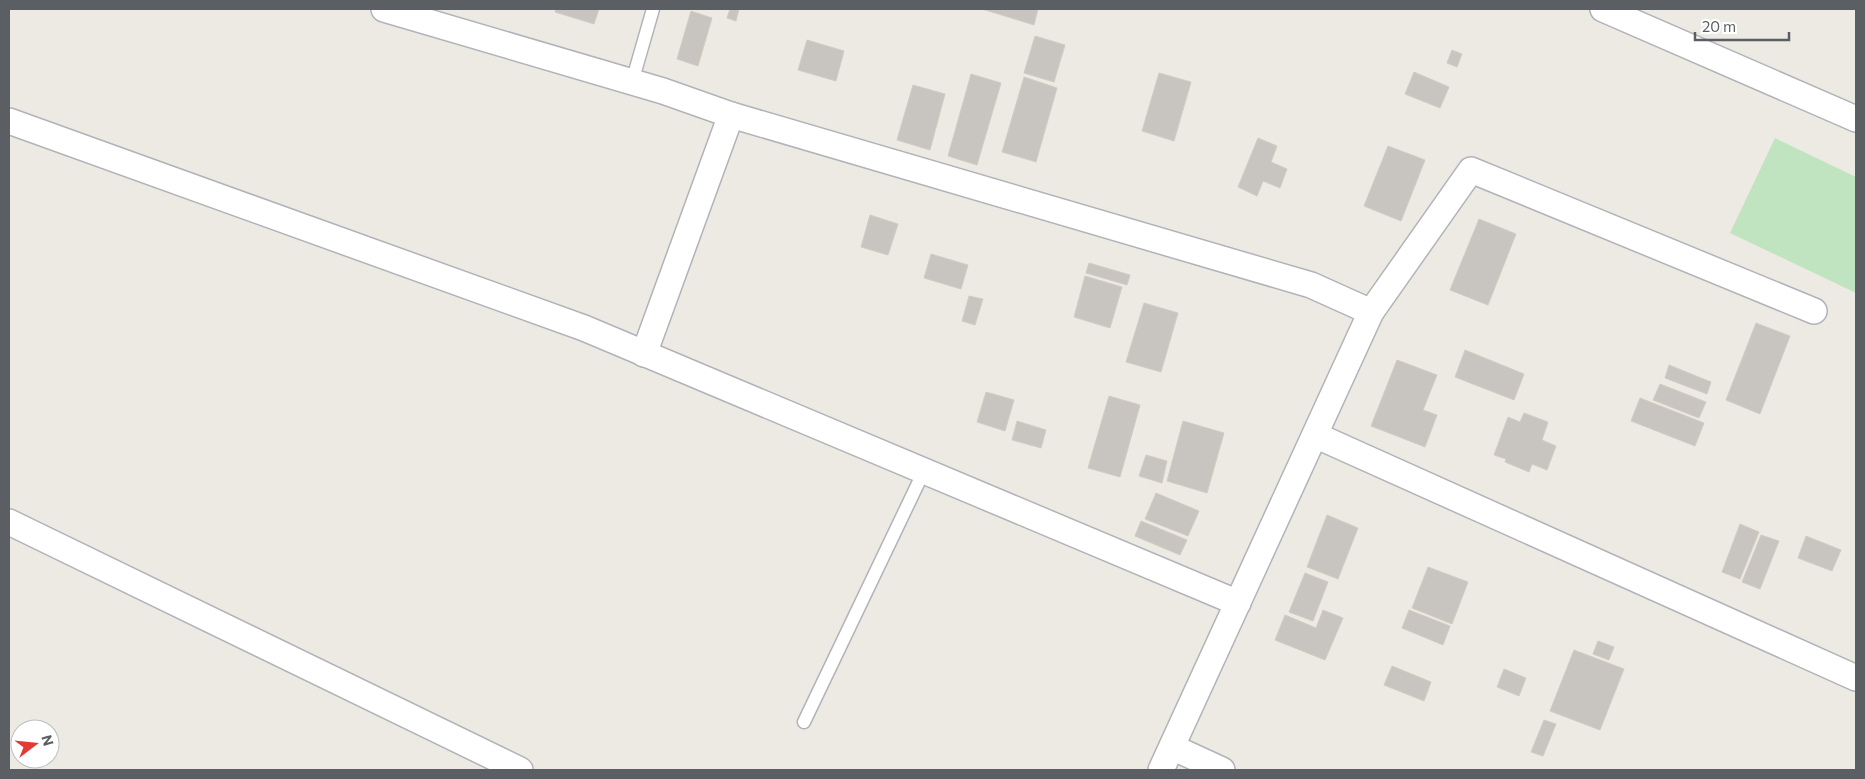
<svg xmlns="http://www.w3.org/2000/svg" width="1865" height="779" font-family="Commissioner,sans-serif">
<rect width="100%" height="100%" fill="#edeae3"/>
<polygon fill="#c1e4c0" points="1775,138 1856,177 1856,293 1730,233"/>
<g fill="#c8c5c0" stroke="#d2ccc1">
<polygon points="556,9 599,9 594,24 555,12"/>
<polygon points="730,9 739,9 736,21 727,18"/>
<polygon points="982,9 1038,9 1034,25"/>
<polygon points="691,11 712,18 698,66 677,59"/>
<polygon points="1035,36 1065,45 1054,82 1024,73"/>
<polygon points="807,40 844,51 836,81 798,70"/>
<polygon points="1452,50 1462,54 1457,67 1447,63"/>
<polygon points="1414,72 1449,87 1440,108 1405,94"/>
<polygon points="1159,73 1191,82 1174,141 1142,131"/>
<polygon points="971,74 1001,83 977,165 948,156"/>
<polygon points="1024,77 1057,88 1036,162 1002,152"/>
<polygon points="913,85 945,94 930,150 897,140"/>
<polygon points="1258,138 1277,146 1271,162 1287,169 1280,188 1263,181 1257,196 1238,187"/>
<polygon points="1388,146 1425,160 1401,221 1364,206"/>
<polygon points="870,215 898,224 888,255 861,247"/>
<polygon points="1479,219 1516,234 1488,305 1450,290"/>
<polygon points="931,254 968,265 961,289 924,278"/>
<polygon points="1089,263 1130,275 1127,285 1086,273"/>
<polygon points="1085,276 1122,287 1110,328 1074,317"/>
<polygon points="969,296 983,299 975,325 962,321"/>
<polygon points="1144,303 1178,313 1161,372 1126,362"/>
<polygon points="1756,323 1790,336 1760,414 1726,400"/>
<polygon points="1465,350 1524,374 1514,400 1455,377"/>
<polygon points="1397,360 1437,375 1423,410 1437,415 1425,447 1371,426"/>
<polygon points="1669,365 1711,382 1707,394 1665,378"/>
<polygon points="1660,384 1706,402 1699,418 1653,400"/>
<polygon points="986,392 1014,400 1005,431 977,422"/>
<polygon points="1109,396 1140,405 1120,477 1088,468"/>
<polygon points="1640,398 1704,423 1695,446 1631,421"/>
<polygon points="1524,413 1548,422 1542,440 1556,446 1547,470 1532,464 1529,472 1505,462 1506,459 1494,455 1508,417 1520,422"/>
<polygon points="1017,421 1046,430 1041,448 1012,440"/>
<polygon points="1183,421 1224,433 1207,493 1167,481"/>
<polygon points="1146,455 1167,461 1162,483 1139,476"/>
<polygon points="1156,493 1199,511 1188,536 1145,519"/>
<polygon points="1327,515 1358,528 1338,579 1307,567"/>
<polygon points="1141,521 1187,540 1180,555 1135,536"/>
<polygon points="1740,524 1759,532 1740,579 1722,572"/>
<polygon points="1761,535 1779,541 1760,589 1742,582"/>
<polygon points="1806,536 1841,550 1832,571 1798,558"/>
<polygon points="1428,567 1468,582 1452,624 1412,608"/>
<polygon points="1305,573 1328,582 1313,621 1289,612"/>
<polygon points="1323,610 1343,618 1325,660 1275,640 1285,615 1316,628"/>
<polygon points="1409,610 1450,626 1443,645 1402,628"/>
<polygon points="1598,641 1614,647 1609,660 1593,654"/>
<polygon points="1574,650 1624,669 1600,730 1550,711"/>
<polygon points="1392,666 1431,682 1424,701 1384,685"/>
<polygon points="1504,669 1526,678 1519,696 1497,687"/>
<polygon points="1544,720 1556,724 1543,756 1531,752"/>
</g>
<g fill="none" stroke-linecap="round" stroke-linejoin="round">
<g stroke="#b0b4b8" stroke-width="15">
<g id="service">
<polyline points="632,82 653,9"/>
<polyline points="804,722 924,471"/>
</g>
</g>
<g stroke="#b0b4b8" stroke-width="28">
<g id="minor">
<polyline points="384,9 663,91 731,115 1311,285 1371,312"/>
<polyline points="1603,9 1856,119"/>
<polyline points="9,121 584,328 1238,603"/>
<polyline points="644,354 731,115"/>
<polyline points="1315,435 1856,678"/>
<polyline points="9,522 520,770"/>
<polyline points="1172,747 1222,770"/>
<polyline points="1161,770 1371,312 1471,170 1814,311"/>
</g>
</g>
<use href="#service" stroke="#fff" stroke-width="12"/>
<use href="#minor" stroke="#fff" stroke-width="25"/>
</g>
<rect width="1865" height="779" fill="none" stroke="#5b5f63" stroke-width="20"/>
<g transform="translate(35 744) rotate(74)"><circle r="24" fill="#ffffff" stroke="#bdbfc1"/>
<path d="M0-4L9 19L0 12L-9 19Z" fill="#e23b34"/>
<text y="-8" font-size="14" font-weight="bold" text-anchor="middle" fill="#5b5f63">N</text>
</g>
<path d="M1695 32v8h94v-8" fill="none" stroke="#5b5f63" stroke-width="2.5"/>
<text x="1702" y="32" font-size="15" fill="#5b5f63" stroke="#ffffff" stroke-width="4" paint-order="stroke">20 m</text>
</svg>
